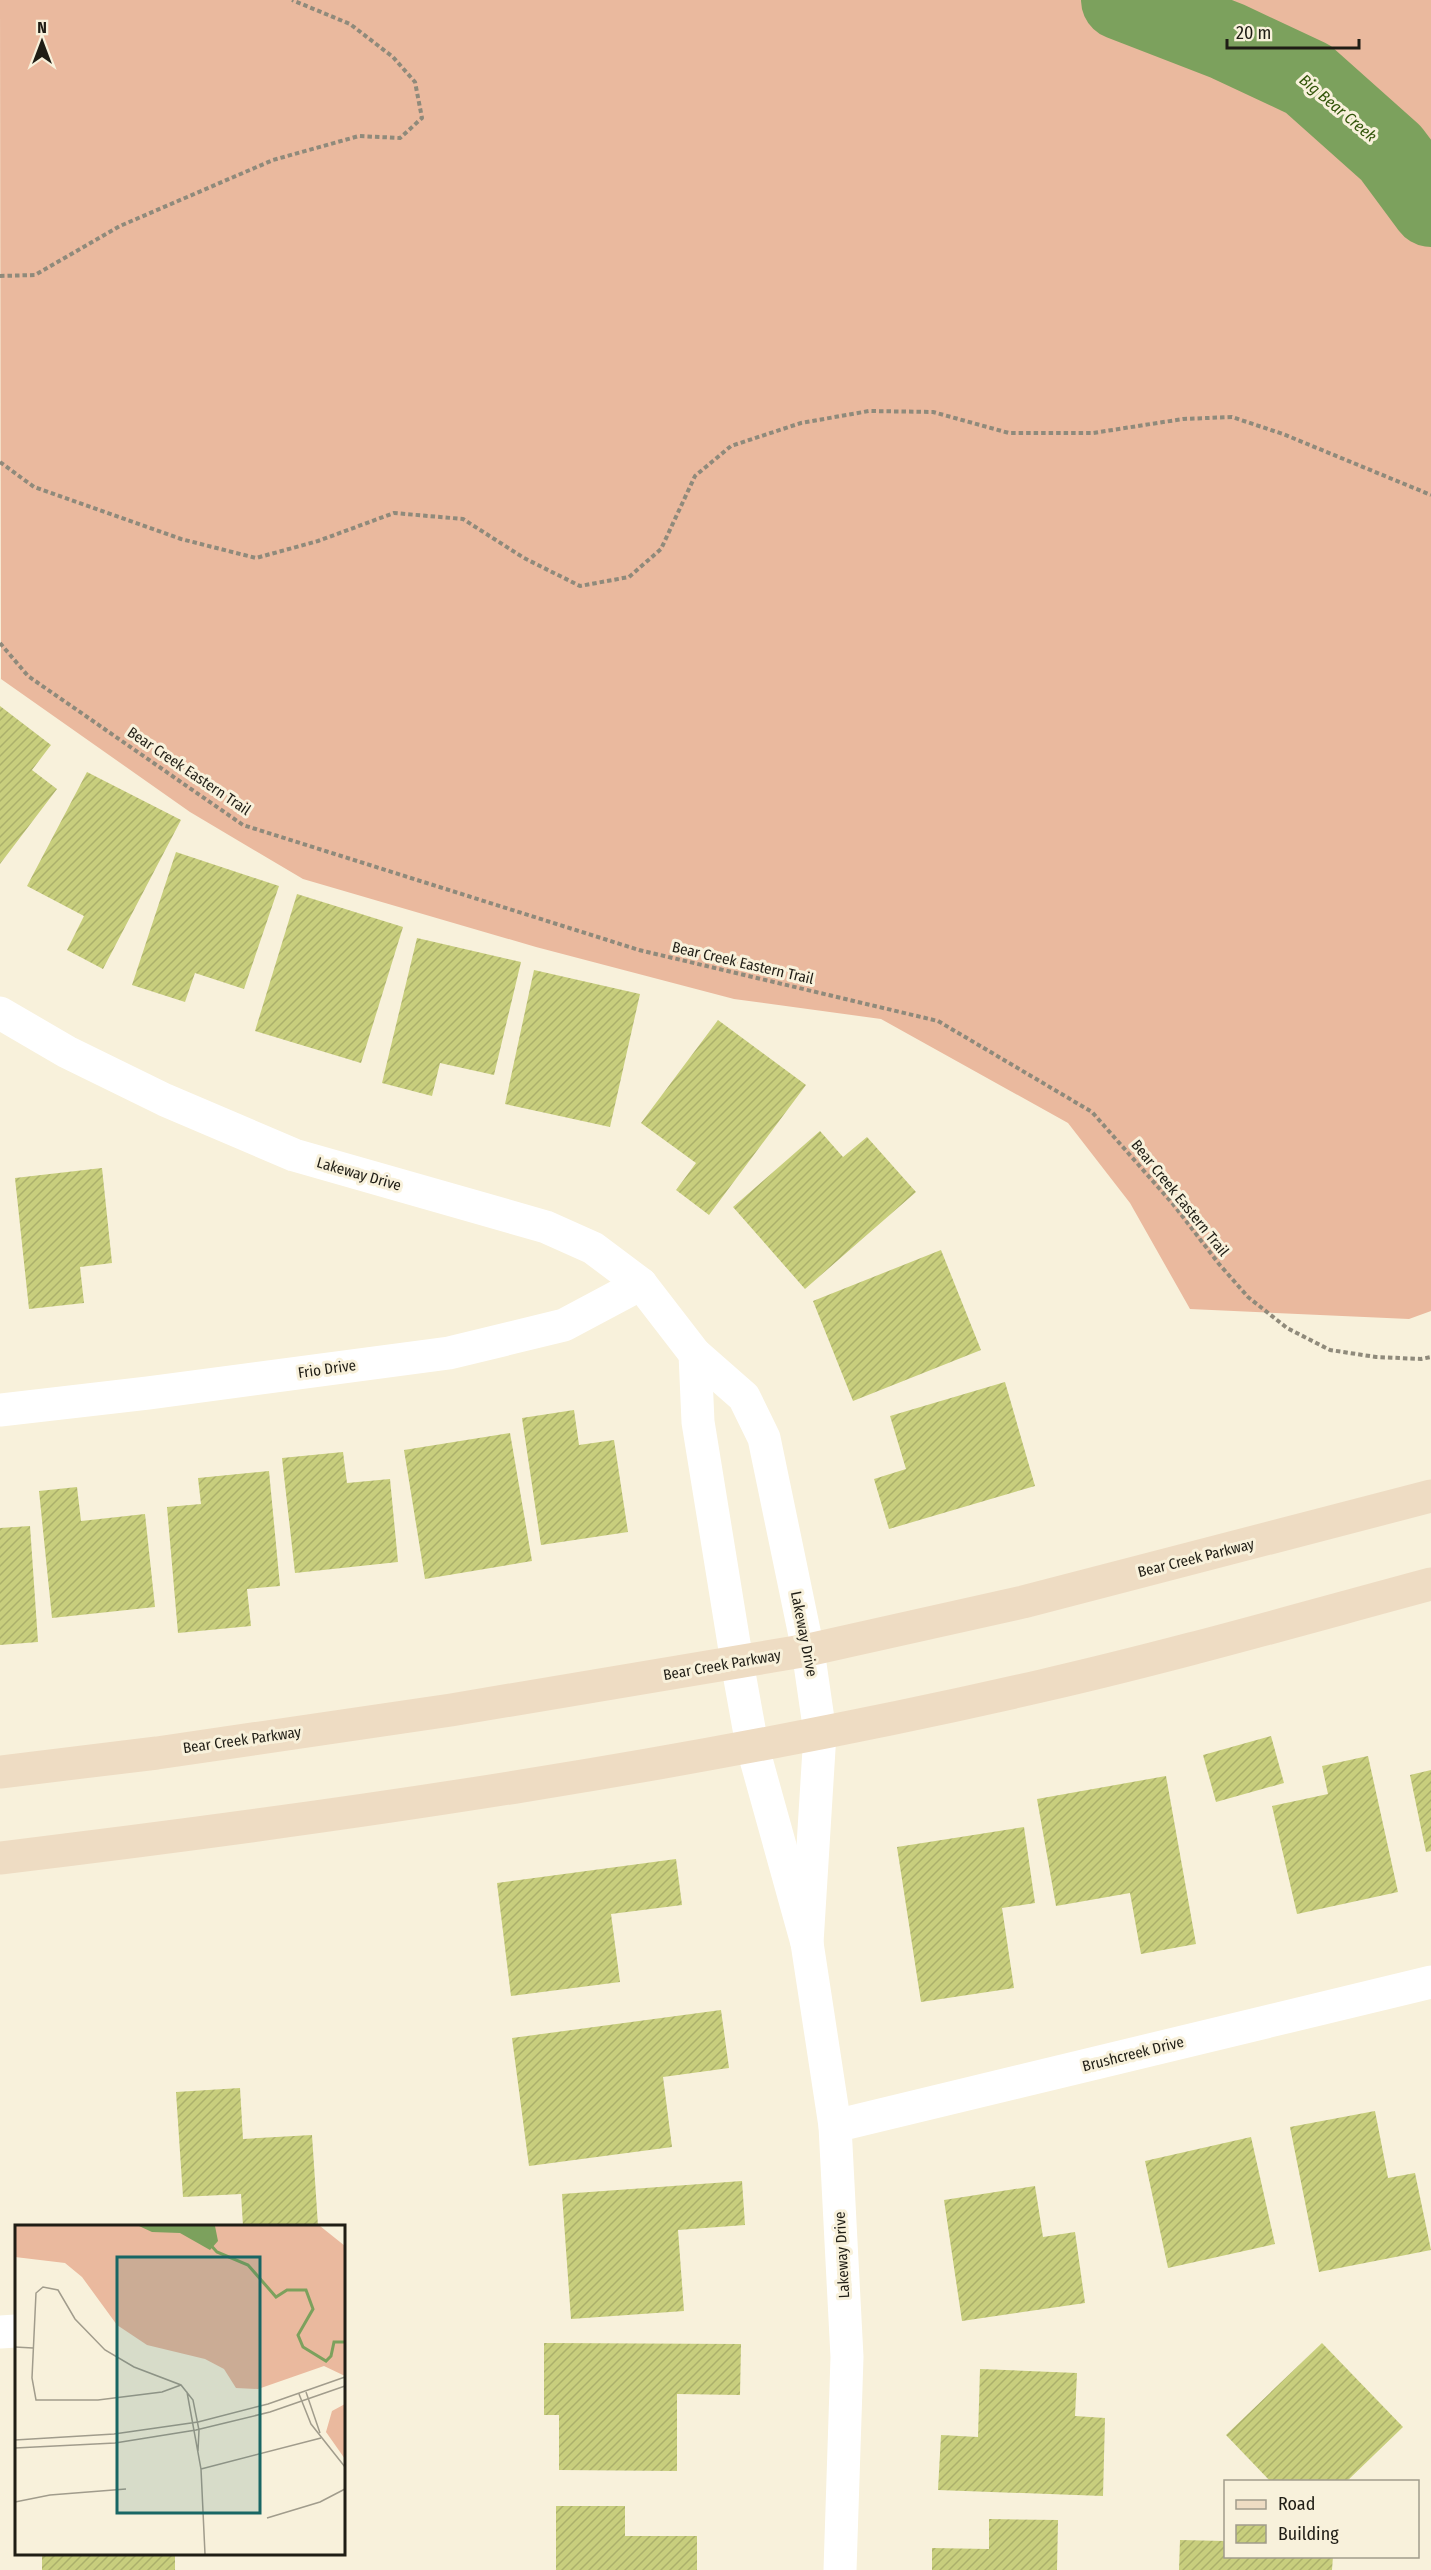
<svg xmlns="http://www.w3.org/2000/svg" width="1431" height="2570" font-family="'Fira Sans Condensed',sans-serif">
<defs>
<pattern id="building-hatch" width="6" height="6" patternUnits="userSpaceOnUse" patternTransform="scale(1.5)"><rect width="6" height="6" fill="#c8ce7d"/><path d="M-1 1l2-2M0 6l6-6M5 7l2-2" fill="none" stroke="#abb06b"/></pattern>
</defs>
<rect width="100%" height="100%" fill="#f8f1db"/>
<polygon fill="#eab99e" points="0,0 1431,0 1431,1311 1409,1319 1190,1309 1130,1203 1068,1123 881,1019 734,999 536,947 303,879 190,812 1,679"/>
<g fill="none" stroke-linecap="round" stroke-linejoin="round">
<polyline stroke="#7ca15d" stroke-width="80" points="1121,0 1227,41 1308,79 1391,153 1431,207"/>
</g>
<g fill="url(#building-hatch)">
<polygon points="0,706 51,745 32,770 57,789 0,864"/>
<polygon points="87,772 181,820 103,969 67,950 84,916 27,886"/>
<polygon points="176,852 279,886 244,989 195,973 185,1002 132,985"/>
<polygon points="297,894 403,927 361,1063 255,1031"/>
<polygon points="417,938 521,962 494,1075 440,1063 432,1096 382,1083"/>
<polygon points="534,970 640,994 610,1127 505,1104"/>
<polygon points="718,1020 806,1085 709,1215 676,1190 696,1163 641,1123"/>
<polygon points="820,1131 843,1157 867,1137 916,1192 805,1289 733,1207"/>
<polygon points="102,1168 112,1263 80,1267 84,1303 29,1309 15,1178"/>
<polygon points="941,1250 981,1350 853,1401 813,1301"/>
<polygon points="1005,1382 1035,1486 889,1529 874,1479 906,1469 890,1416"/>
<polygon points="574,1410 579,1445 614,1440 628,1532 541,1545 522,1418"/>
<polygon points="510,1433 532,1561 425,1579 404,1450"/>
<polygon points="343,1452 347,1483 390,1479 398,1562 295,1573 282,1458"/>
<polygon points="269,1471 280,1586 247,1589 251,1626 178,1633 167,1507 201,1504 198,1478"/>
<polygon points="77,1487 81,1521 145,1514 155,1607 52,1618 39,1491"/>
<polygon points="30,1526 38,1642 0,1645 0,1528"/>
<polygon points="1271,1736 1284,1783 1216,1802 1203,1755"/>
<polygon points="1368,1756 1398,1892 1297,1914 1272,1806 1328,1794 1322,1766"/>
<polygon points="1431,1770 1431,1851 1426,1852 1410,1775"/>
<polygon points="1166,1776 1196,1944 1141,1954 1130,1893 1056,1906 1037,1799"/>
<polygon points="1024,1827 1035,1903 1002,1908 1014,1988 921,2002 897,1847"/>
<polygon points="676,1859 682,1905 611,1914 620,1982 511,1996 497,1883"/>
<polygon points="721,2010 729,2068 663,2077 672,2147 529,2166 512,2038"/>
<polygon points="240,2088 243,2139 312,2135 318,2226 243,2226 241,2194 183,2197 176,2092"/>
<polygon points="1375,2111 1388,2178 1415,2173 1431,2250 1319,2272 1290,2127"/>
<polygon points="1251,2137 1275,2244 1168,2268 1145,2161"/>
<polygon points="742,2181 745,2225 678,2230 684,2311 571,2319 562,2194"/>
<polygon points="1035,2186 1043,2237 1075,2232 1085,2303 962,2321 944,2200"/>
<polygon points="544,2343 741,2344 740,2395 677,2394 677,2471 559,2470 559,2415 544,2415"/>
<polygon points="1322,2343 1403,2427 1346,2482 1271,2482 1226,2435"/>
<polygon points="980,2369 1077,2373 1075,2416 1105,2418 1103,2496 938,2490 941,2435 978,2437"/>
<polygon points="556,2506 625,2506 625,2536 697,2536 697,2570 556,2570"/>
<polygon points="989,2519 1058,2520 1057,2570 932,2570 932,2548 989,2549"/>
<polygon points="1180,2540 1226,2541 1226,2556 1333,2556 1332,2570 1179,2570"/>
<rect x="42" y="2554" width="133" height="16"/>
</g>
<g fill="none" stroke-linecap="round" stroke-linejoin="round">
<g stroke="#8f8a7b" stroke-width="4" stroke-dasharray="4.5 3" stroke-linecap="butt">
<polyline points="0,276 35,275 120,226 273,160 359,136 400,138 422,118 415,82 393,57 350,24 292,0"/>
<polyline points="0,462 34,487 181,539 256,558 318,541 394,513 463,519 524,558 580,586 629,577 661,549 695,476 731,446 801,423 869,411 933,412 1009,433 1093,433 1183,419 1232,417 1283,434 1431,495"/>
<polyline points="0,643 28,676 243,825 639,950 938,1021 1092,1112 1173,1204 1219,1264 1248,1297 1287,1328 1330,1350 1376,1357 1421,1359 1431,1357"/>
</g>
<g stroke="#fff" stroke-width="33">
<polyline points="0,1013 67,1052 165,1100 294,1155 546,1227 593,1248 641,1284 695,1354 744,1397 764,1438 808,1650 820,1733 807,1943"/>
<polyline points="695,1354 698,1422 737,1662 752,1745 807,1943 835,2126 847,2357 840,2570"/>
<polyline points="0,1410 148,1393 449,1353 564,1325 641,1284"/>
<polyline points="835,2126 1431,1982"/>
<polyline points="0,2332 16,2331"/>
</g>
<g stroke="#eedcc3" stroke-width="33">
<polyline points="0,1772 157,1753 451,1710 808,1650 1023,1602 1431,1496"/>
<path d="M0 1858C349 1816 698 1765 1041 1686 1172 1656 1301 1619 1431 1584"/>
</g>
</g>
<g text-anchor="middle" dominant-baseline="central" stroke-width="6" stroke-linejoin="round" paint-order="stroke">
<g font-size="15" fill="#1f1d15" stroke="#f8f1db">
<text transform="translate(189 771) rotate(34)">Bear Creek Eastern Trail</text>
<text transform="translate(743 963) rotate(13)">Bear Creek Eastern Trail</text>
<text transform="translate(359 1174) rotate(16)">Lakeway Drive</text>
<text transform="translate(1180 1198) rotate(51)">Bear Creek Eastern Trail</text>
<text transform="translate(327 1369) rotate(-8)">Frio Drive</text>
<text transform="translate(1196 1558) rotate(-14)">Bear Creek Parkway</text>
<text transform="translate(804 1634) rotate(79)">Lakeway Drive</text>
<text transform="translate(722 1665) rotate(-10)">Bear Creek Parkway</text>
<text transform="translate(242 1740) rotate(-8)">Bear Creek Parkway</text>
<text transform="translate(1133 2054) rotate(-14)">Brushcreek Drive</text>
<text transform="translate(842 2255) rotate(-93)">Lakeway Drive</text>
</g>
<g font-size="16" font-style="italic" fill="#32550a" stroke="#f8f1db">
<text transform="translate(1338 108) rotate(40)">Big Bear Creek</text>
</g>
</g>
<g transform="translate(15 2225)">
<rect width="330" height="330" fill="#f8f1db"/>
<path d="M0 1H305L330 21V151L309 141 243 164 221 163 209 144 190 134 132 120 102 100 67 52 50 38 0 32ZM330 179V234L311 207 317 186Z" fill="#eab99e"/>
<path d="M124 1H200L203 16 195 25 165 8 137 7Z" fill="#7ca15d"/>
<path fill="none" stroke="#7ca15d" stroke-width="3" d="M191 15 202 27 233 40 261 72 272 65H291L298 84 283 110 288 122 311 136 316 131 319 117H330"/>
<path fill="none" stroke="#a19c8c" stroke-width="1.5" d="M0 122 18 123M166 160 147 167 83 175H21L17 153 21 68 28 62 43 65 60 94 90 125 119 142 166 160 178 175 184 205 183 226M172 167 186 244 190 329M291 167 305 208M284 169 296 199 330 242M0 215 99 209 183 197 253 179 330 152M0 223 100 218 181 205 255 187 330 161M186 244 306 213M0 277 35 270 111 264M252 293 305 277 330 264"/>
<path fill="#186664" fill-opacity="0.15" stroke="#186664" stroke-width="3" d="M102 32H245V288H102Z"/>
<rect width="330" height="330" fill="none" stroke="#1f1d15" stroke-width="3"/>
</g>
<rect x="1224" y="2480" width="195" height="78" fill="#f8f1db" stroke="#a19c8c" stroke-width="1.5"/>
<rect x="1236" y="2500" width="30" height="9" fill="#eedcc3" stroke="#a19c8c" stroke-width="1.5"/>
<text x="1278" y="2510" font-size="18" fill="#1f1d15">Road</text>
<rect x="1236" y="2525" width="30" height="18" fill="url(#building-hatch)" stroke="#a19c8c" stroke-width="1.5"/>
<text x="1278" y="2540" font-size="18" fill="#1f1d15">Building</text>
<g transform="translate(42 42)" stroke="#f8f1db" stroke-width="4.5" paint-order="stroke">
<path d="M0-4.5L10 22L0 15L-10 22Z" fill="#1f1d15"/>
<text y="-9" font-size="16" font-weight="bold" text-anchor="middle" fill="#1f1d15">N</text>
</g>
<path d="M1227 39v9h132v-9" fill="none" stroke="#1f1d15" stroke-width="3"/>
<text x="1236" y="39" font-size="18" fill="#1f1d15" stroke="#f8f1db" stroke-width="4.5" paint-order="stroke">20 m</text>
</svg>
